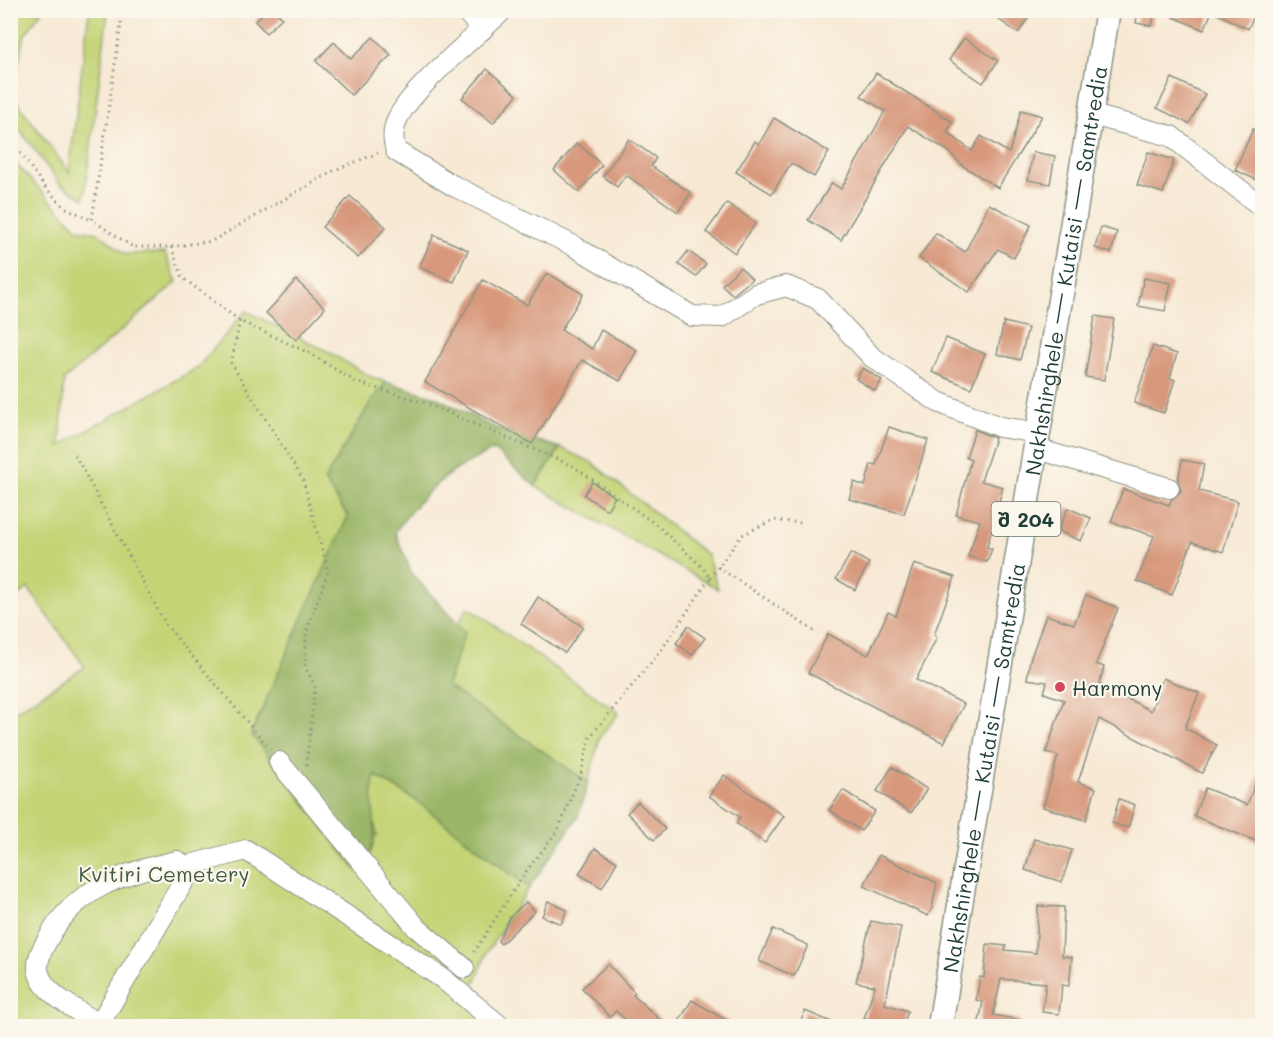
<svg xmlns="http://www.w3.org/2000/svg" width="1273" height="1037" font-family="Mali,'Noto Sans Georgian',sans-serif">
<rect width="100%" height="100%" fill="#fbf7ec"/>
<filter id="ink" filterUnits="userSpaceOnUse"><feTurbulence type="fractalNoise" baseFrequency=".0167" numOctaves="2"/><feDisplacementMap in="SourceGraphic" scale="12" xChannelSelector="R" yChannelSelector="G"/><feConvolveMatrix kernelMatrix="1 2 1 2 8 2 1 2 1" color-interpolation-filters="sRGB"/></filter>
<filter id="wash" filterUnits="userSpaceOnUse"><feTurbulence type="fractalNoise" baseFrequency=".008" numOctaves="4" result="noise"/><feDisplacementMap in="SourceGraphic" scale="24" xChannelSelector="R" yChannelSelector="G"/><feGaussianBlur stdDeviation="1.35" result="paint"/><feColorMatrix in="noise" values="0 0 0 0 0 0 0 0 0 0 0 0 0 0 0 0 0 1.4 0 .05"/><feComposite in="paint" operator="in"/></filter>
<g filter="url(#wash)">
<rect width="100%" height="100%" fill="#f7e9d4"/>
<g fill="#c4d477" stroke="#728856" stroke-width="1.5">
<polygon points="11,10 42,11 24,36 12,95 69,172 89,11 108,11 84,199 60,184 11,118"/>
<polygon points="10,158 78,229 99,233 125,254 165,253 177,282 64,380 60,446 197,368 246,311 323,349 373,378 386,382 372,400 349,516 251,734 377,836 370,801 374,775 414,799 529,888 487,952 472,991 499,1026 11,1026 10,770 14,712 85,667 28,588 11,602"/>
<polygon points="560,448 591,462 707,555 718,589 535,486"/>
<polygon points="468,607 619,713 600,737 588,782 446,686 464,632 458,624"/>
</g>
<path fill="#9bb668" stroke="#5d7a4e" stroke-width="1.5" d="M386 382 436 397 491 426 560 448 535 486 494 450C447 470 424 491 395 532L412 574 465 632 447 686 588 782 578 817 529 888 414 799 375 775C365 815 390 837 357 871L251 734 348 516 324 481 372 400Z"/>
<g id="blocks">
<g fill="#d7987b">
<polygon points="267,10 275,10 282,18 266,33 255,21"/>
<polygon points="985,10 1034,10 1018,33"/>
<polygon points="1138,10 1155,10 1152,26 1136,23"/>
<polygon points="1157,10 1243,10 1254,16 1248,29 1212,11 1204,30"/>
<polygon points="373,37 391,55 351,95 316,61 334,42 351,59"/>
<polygon points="964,38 998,61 983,83 949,60"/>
<polygon points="487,69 517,95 493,123 462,98"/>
<polygon points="876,73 953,122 947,132 972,151 981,136 1009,153 1021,110 1042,116 998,188 963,166 948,151 908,126 841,240 808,220 832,183 841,189 885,111 861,96"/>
<polygon points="1172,78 1205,94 1189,124 1157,108"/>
<polygon points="774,118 829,152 814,177 791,163 772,194 736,172 755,141 759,144"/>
<polygon points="1253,129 1263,133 1263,183 1235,170"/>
<polygon points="629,139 656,158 651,166 691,193 678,212 626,175 617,187 603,176"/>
<polygon points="577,143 602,165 579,192 554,170"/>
<polygon points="1033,152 1055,156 1050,184 1028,180"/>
<polygon points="1148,152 1174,160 1163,193 1137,185"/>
<polygon points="350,196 386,227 358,258 322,227"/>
<polygon points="727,203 756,223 735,253 706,232"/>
<polygon points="989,204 1031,225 1014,258 998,249 969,292 919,258 936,233 965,252"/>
<polygon points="1101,227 1117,232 1111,253 1095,248"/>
<polygon points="434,235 468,250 454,282 419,267"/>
<polygon points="688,251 706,264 696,277 678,264"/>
<polygon points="740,267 752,279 733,295 722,285"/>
<polygon points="547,273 583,294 561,330 592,349 601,330 637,350 620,381 582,360 532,444 425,382 483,280 527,305"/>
<polygon points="1144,278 1171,283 1165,311 1138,306"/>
<polygon points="296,280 325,308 296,340 266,313"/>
<polygon points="1095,316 1114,319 1104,380 1085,377"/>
<polygon points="1004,322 1028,328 1020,360 997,354"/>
<polygon points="946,338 985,354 971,388 932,372"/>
<polygon points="1153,346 1177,354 1170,378 1175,380 1164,413 1134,403"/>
<polygon points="863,368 882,380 875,391 856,379"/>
<polygon points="889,427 928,440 904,514 849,499 854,482 865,486 871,464 876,465"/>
<polygon points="975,430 995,438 981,481 1003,487 987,547 992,549 987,562 968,556 980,521 956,515 971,459 966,457"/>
<polygon points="1182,460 1204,464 1199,491 1238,501 1223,552 1192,542 1172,595 1137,581 1154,536 1111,522 1123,489 1169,505 1171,500 1181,491 1178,480"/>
<polygon points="592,482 615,497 607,510 584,495"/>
<polygon points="1068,508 1091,518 1081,541 1058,531"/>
<polygon points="851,553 869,563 855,590 836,579"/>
<polygon points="914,564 955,577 934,635 937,637 916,680 964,704 944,743 808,673 828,634 868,655 888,612 896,616"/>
<polygon points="1086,595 1118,608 1096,664 1104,667 1099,684 1151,711 1163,678 1199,693 1185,728 1217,745 1202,773 1099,719 1078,782 1096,788 1086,820 1043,807 1058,756 1046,752 1064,700 1044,693 1047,682 1027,679 1030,660 1046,615 1074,624"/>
<polygon points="538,597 583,627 565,653 521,624"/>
<polygon points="688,626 705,638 692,655 676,643"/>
<polygon points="892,767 927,789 911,813 877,791"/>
<polygon points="1261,768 1263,844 1194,816 1205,788 1247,805"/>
<polygon points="724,775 784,816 765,843 736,823 740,817 709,796"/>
<polygon points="843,790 875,811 861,831 829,810"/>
<polygon points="1119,799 1135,805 1128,828 1112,823"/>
<polygon points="638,802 665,829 654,840 627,813"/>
<polygon points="1034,839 1072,850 1062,882 1025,870"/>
<polygon points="595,848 617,862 602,888 579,874"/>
<polygon points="879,855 937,883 932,908 928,916 864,886"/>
<polygon points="548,901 567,910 561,924 542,916"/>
<polygon points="526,902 535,911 501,944 498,941 510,917"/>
<polygon points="1038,906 1064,907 1062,956 1072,957 1069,986 1062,985 1059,1014 1042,1012 1046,983 1001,979 993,1015 1020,1020 1019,1026 978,1026 983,1002 976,1000 980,977 984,978 987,944 1006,946 1005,950 1036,953"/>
<polygon points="871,921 901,927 885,1004 908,1011 903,1026 891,1026 864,1018 875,986 856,982"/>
<polygon points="773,929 808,945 794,976 759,961"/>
<polygon points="608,964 635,993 633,995 667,1026 632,1026 616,1011 610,1017 582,988"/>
<polygon points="692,1000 736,1026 676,1026"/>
<polygon points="805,1011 841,1026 799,1026"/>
</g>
</g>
</g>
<g filter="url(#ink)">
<use href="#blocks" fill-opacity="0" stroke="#8b9384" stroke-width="1.5"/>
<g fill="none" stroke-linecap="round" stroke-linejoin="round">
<g stroke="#8b9384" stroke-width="22">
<g id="minor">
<polyline points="465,10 482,30"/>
<path d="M503 10C477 35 409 91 397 120 392 132 393 140 396 151L452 185 572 245 692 316 722 317 756 294 786 286 818 299 872 357 938 402 1000 427 1040 433"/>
<polyline points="1092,115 1171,136 1262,207"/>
<polyline points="1037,449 1169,488"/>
<polyline points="279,762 417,928 464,968"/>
<path d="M98 1024C80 1011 46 996 39 974 35 962 42 949 48 939 74 889 125 872 177 861L191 869"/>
<polyline points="98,1026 194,864 246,850 442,978 500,1026"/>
</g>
</g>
<g stroke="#8b9384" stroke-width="27">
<g id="major">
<path id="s1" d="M940 1026 1108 10"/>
</g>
</g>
<g stroke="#8b9384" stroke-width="3" stroke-dasharray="1.5 4.5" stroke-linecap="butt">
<polyline points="123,10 92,220 133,247 171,247 212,241 335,170 378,153"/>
<polyline points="10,138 44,186 64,207 92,220"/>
<polyline points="171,247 183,278 240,321 309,353 356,382 423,402 573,466 658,526 703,568 710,578 662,649 590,737 581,774 558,830 525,873 474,952"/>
<polyline points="240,321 231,363 303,480 328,572 306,633 305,666 315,687 306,768"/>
<polyline points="75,455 166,625 270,749"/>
<polyline points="718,567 814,631"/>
<polyline points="710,578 742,535 773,520 801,523"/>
</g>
<use href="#minor" stroke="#fff" stroke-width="20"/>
<use href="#major" stroke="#fff" stroke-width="24"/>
</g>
</g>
<circle fill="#d1495b" stroke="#fbf7ec" stroke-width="2" cx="1060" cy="687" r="6"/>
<g text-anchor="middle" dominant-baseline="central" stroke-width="4.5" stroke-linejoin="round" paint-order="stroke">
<rect fill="#fbf7ec" stroke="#61756b" stroke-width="1.5" x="991.5" y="502" width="69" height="34" rx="4.5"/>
<g font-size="20" font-weight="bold" fill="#1f3d34">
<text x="1026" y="519">შ 204</text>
</g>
<g font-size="21" fill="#1f3d34" stroke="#fbf7ec">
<text stroke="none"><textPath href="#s1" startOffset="766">Nakhshirghele — Kutaisi — Samtredia</textPath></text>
<text stroke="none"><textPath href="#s1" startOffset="262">Nakhshirghele — Kutaisi — Samtredia</textPath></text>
</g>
<g font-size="21" fill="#1f3d34" stroke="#fbf7ec" text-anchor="start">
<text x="1072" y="687">Harmony</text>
</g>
<g font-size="21" fill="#405b41" stroke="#fbf7ec">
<text x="164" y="873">Kvitiri Cemetery</text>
</g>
</g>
<rect width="1273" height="1037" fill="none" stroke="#fbf7ec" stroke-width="36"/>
</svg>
